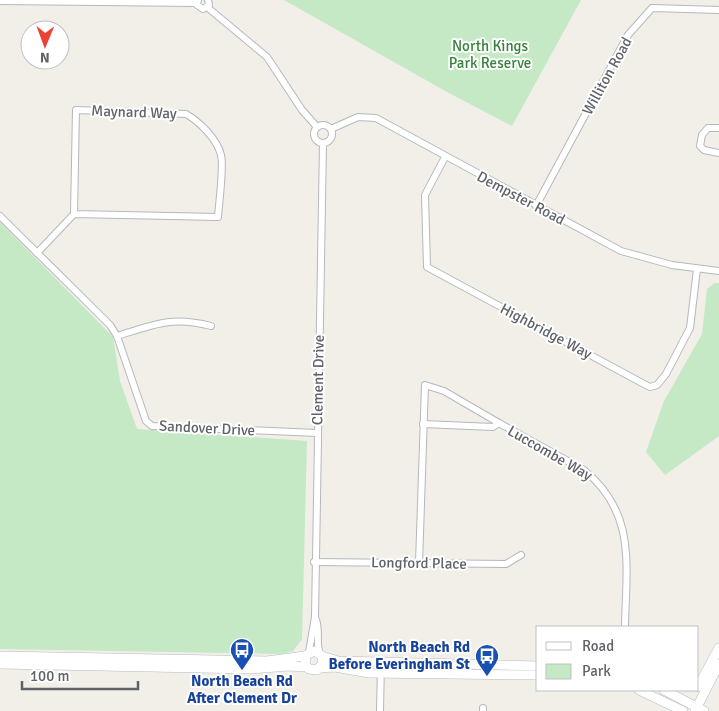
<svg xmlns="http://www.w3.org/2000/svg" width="719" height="711" font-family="Signika,sans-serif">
<rect width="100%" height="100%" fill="#f1efe8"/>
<g fill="#c5e8c5">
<polygon points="284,0 581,0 512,126 447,92"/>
<polygon points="0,222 113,337 120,381 137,429 307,441 302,639 293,651 281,654 0,649"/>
<polygon points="715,283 719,283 719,436 665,475 646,452 664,401 702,334 707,289"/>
</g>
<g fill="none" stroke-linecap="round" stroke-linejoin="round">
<g stroke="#b5b8bc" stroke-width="8">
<g id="street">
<polyline points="198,0 197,5 203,9 209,5 208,0"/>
<polyline points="0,1 197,3"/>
<polyline points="207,7 267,57 302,110 317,127"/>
<circle cx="323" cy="134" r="9"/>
<polyline points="719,128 708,128 702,135 700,146 704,150 719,153"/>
<polyline points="331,129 358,117 376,118 621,251 672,265 719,271"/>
<polyline points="445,157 425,195 427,267 644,384 650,387 657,385 666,374 690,328 697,269"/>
<polyline points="536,206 628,35 652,8 719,10"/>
<polyline points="0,216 110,325 117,336 146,421 152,426 317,433"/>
<path d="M37 253 74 214 218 217C219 202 224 167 221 155 217 139 200 122 186 114L76 110 74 214"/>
<path d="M117 336C155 324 172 316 211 326"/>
<path d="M423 424 493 427 499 423 584 470C637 513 626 566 625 627"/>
<polyline points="314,562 506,564 521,555"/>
<polyline points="419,563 425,385 444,391 499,423"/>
<path d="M315 617C321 629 315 642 320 654"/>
<polyline points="309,652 315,617 323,143"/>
<polyline points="380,711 381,662"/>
<polyline points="483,711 483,708"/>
</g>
</g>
<g stroke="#b6babf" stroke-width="10">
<g id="secondary">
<polyline points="0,656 267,661 305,656"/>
<polyline points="322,656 323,663 317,670 309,669 305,665 306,655 315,651 322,656 338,661 538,666"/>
<polyline points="0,664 250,669 288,666 307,667"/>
<polyline points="319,668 335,667 369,673 538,675"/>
<polyline points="698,687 719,648"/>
<polyline points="639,690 683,711"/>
<polyline points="664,690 704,711"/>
<polyline points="695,711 719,664"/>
</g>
</g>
<use href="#street" stroke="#fff" stroke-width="6"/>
<use href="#secondary" stroke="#fff" stroke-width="9"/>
</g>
<defs>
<g id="bus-pin" transform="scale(1.25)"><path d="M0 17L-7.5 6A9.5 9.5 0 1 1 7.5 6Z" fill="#1a4fb4" stroke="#fff"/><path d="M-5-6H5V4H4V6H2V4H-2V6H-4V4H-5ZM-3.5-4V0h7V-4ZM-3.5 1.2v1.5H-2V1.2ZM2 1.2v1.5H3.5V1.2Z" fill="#fff"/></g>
</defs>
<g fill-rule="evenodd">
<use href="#bus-pin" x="242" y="650"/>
<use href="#bus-pin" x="487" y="656"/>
</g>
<g text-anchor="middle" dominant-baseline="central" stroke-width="4" stroke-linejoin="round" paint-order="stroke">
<g font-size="15" fill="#348238" stroke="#fff">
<text x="490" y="46">North Kings<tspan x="490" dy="17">Park Reserve</tspan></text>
</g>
<g font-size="15" fill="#5f6368" stroke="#fff">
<text transform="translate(607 76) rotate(-61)">Williton Road</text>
<text transform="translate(134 112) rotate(2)">Maynard Way</text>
<text transform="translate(521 198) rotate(28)">Dempster Road</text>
<text transform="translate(546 331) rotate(28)">Highbridge Way</text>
<text transform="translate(318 380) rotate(-89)">Clement Drive</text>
<text transform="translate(207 428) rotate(3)">Sandover Drive</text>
<text transform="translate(550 453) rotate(30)">Luccombe Way</text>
<text transform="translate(419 563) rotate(1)">Longford Place</text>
</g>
<g font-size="15" font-weight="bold" fill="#164399" stroke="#fff" text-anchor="end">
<text x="470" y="647">North Beach Rd<tspan x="470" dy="17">Before Everingham St</tspan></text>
<text x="242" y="681" text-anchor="middle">North Beach Rd<tspan x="242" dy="17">After Clement Dr</tspan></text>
</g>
</g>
<rect x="536" y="626" width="162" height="65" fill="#ffffff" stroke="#bfc1c3"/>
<rect x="546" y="642" width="25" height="8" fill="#ffffff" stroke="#bfc1c3"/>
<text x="582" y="651" font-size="15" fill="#5f6368">Road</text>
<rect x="546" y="664" width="25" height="15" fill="#c5e8c5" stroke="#bfc1c3"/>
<text x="582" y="676" font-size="15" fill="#5f6368">Park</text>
<g transform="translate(45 45) rotate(181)"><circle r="24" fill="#ffffff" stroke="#bfc1c3"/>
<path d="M0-4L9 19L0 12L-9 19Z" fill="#ea4335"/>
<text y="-8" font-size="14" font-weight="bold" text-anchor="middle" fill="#5f6368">N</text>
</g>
<path d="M22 681v8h116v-8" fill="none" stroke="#5f6368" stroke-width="2.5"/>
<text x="30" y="681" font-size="15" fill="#5f6368" stroke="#ffffff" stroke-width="4" paint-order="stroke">100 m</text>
</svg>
